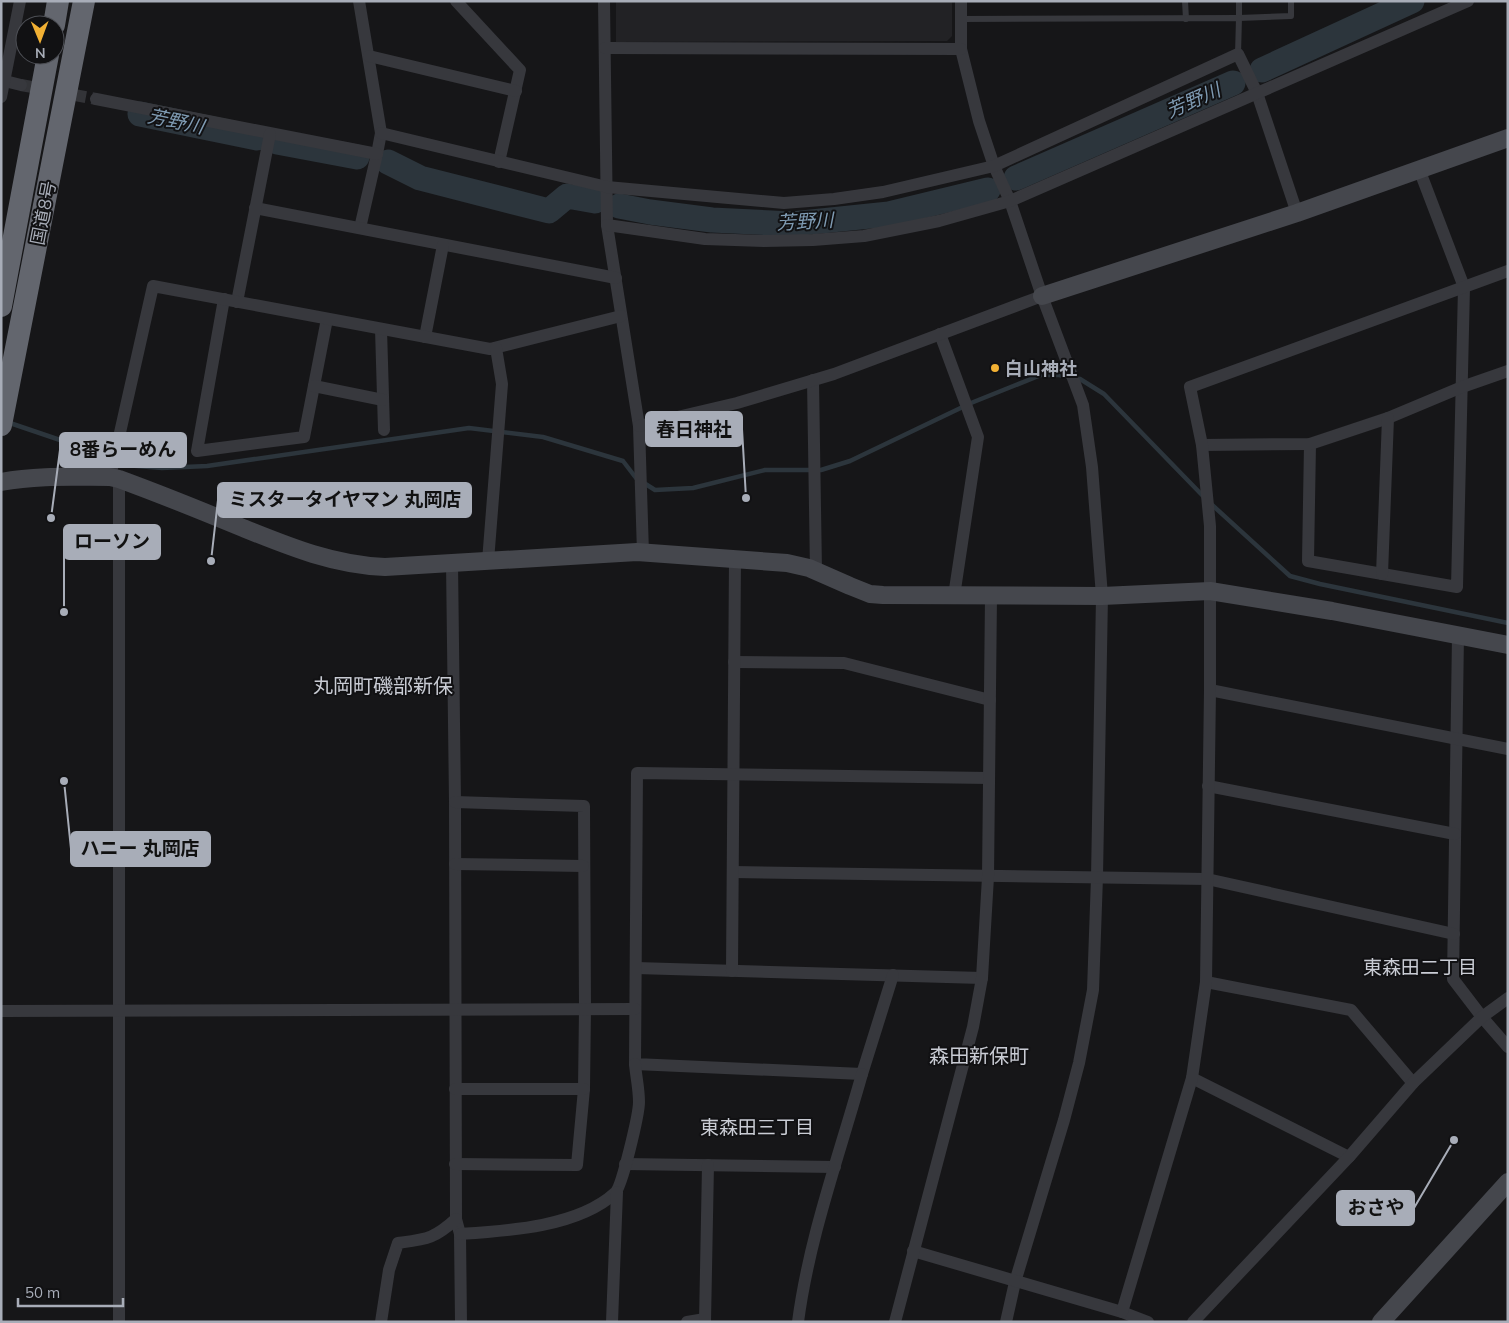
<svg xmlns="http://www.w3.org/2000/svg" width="1509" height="1323" font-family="Mulish,'Noto Sans JP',sans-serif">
<rect width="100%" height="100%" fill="#161618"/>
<polygon fill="#222225" points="616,1 952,1 952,36 947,41 616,42"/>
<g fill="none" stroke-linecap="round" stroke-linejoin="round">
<g stroke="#2c353c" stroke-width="4.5">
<polyline points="7,422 63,441 125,465 162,468 207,466 469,428 543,437 623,461 636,478 655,490 693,488 765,470 821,470 850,461 971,403 1041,375 1059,375 1080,379 1104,394 1203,496"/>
<polyline points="1210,503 1290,576 1320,584 1508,623"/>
</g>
<g stroke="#2c353c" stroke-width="25">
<polyline points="1262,70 1412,1"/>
<polyline points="140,114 257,138"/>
<polyline points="277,142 357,157"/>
<polyline points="388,162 420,178 549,211 567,196 595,201"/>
<polyline points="1016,178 1233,83"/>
<polyline points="619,206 650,212 712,220 792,224 889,214 988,190"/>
</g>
<polyline stroke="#333438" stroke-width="12" stroke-dasharray="12 6" stroke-linecap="butt" points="21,85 96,99"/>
<g stroke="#37383d" stroke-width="6">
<polyline points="1185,1 1186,19"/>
<polyline points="1239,1 1239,18 1291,16 1291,1"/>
<polyline points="961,19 1239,18 1238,54"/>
</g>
<g stroke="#37383d" stroke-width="12">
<polyline points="359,1 381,133 377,154 360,228"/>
<polyline points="456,1 520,70 499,162"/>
<polyline points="604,1 607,225 639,426 643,553"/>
<polyline points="961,1 961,49 979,121 994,166 1010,201 1042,296 1083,405 1092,467 1102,596 1097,877 1093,990 1079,1063 1064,1120 1015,1282 1006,1322"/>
<polyline points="605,48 961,49"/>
<polyline points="369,56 516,91"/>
<polyline points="1,80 21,85"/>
<polyline points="1,97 20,1"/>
<polyline points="96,99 377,154"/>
<polyline points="381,133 607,187 784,203 834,199 883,192 994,166 1238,54 1257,93 1297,213"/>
<polyline points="255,208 616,278"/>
<polyline points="607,225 705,239 764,241 813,240 864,236 939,221 1010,201 1468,1"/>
<polyline points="224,299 197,451 304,437 327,319"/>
<polyline points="237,302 270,134"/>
<polyline points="381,329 384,430"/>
<polyline points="940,334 978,437 954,596"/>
<polyline points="425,337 443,245"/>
<polyline points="813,380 816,571"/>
<polyline points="314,386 383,400"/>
<polyline points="639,426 737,403 834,374 1042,296"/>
<polyline points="1310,444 1308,561 1457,587 1464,287 1419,169"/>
<polyline points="1202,445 1310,444 1388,418 1462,387 1508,371"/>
<polyline points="110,477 153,286 490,349 621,316"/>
<polyline points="119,479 119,1322"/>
<polyline points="488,561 502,384 496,348"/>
<polyline points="452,563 455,802 456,1219 460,1234 461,1322"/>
<polyline points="1382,574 1388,418"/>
<polyline points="1458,635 1453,979 1482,1017 1508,1047"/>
<polyline points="734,662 844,663 990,700"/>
<polyline points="1210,690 1508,749"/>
<polyline points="1208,786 1455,834"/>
<polyline points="455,802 584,806 585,1009 584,1089 577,1165 455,1164"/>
<polyline points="455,864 583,866"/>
<polyline points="733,872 1207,879 1454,934"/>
<polyline points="636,968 982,978"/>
<polyline points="732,971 735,559"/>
<polyline points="893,975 862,1074 635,1064 637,773 989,778"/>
<polyline points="1206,982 1351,1010 1413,1083"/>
<polyline points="1,1011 635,1009"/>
<polyline points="1192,1078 1349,1157"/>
<polyline points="455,1089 584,1089"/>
<polyline points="625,1164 835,1167"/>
<path d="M460 1234C507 1231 578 1227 615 1193 622 1187 639 1114 639 1102 639 1089 636 1076 635 1064"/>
<polyline points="913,1251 1122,1312 1148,1322"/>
<polyline points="1122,1312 1192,1078 1206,982 1210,690 1210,526 1202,445 1190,387 1508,271"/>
<path d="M381 1322 389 1270 398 1243C427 1239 434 1239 456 1219"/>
<polyline points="612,1322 617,1192"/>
<polyline points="687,1322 705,1319"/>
<polyline points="705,1322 708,1165"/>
<path d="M798 1322C809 1238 839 1156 862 1074"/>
<polyline points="895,1322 973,1027 982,978 988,877 991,596"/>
<polyline points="1193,1322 1349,1157 1413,1083 1482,1017 1508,998"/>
</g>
<g stroke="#45474d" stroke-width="18">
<polyline points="1042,296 1297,213 1508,138"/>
<path d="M1 482C37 475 74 477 110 477L119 479C160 494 202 511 243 528 290 547 334 565 385 567L637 552 787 563 809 568 850 586 870 594 883 595 1102 596 1210 591 1332 611 1508 645"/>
<polyline points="1381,1322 1508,1182"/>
</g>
<g stroke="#63666e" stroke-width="22">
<polyline points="54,25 58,1"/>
<polyline points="1,306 48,55"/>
<polyline points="1,425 84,1"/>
</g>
</g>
<circle fill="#f2b134" stroke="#111113" stroke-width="2" cx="995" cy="368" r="5"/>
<g text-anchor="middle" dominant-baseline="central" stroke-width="4" stroke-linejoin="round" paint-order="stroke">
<g font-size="18" fill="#a8adb8" stroke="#111113">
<text transform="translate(43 213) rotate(-79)">国道8号</text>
</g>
<g font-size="18" font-weight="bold" fill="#a8adb8" stroke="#111113" text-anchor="start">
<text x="1005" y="368">白山神社</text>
</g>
<g font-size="19" font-style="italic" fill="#7f9bb3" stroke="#111113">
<text transform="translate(1193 100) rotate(-24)">芳野川</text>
<text transform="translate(176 121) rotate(12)">芳野川</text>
<text transform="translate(805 221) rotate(-3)">芳野川</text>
</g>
<g font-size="19" fill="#c9ccd4" stroke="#111113">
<text x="1420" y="967">東森田二丁目</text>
<text x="757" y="1127">東森田三丁目</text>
</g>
<g font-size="20" fill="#c9ccd4" stroke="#111113">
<text x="383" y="685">丸岡町磯部新保</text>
<text x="979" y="1055">森田新保町</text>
</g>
</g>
<path fill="none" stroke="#a8adb8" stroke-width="2" d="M746 498L742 429M51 518L60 450M211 561L218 500M64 612L64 542M64 781L71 849M1454 1140L1414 1208"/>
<g fill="#a8adb8" stroke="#111113" stroke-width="2">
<circle cx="746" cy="498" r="5"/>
<circle cx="51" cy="518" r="5"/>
<circle cx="211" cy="561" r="5"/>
<circle cx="64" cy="612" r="5"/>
<circle cx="64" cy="781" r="5"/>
<circle cx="1454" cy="1140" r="5"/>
</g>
<g fill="#a8adb8" stroke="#a8adb8" stroke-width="2">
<rect x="646" y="412" width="96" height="34" rx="5"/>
<rect x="60" y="433" width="126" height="34" rx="5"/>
<rect x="218" y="483" width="253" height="34" rx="5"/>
<rect x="64" y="525" width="96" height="34" rx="5"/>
<rect x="71" y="832" width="139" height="34" rx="5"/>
<rect x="1337" y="1191" width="77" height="34" rx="5"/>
</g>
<g font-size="19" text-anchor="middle" font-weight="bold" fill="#111">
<text x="694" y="436">春日神社</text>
<text x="123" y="456">8番らーめん</text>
<text x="345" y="506">ミスタータイヤマン 丸岡店</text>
<text x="112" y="548">ローソン</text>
<text x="140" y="855">ハニー 丸岡店</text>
<text x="1376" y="1214">おさや</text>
</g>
<rect width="1509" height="1323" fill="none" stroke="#a8adb8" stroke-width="5"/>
<g transform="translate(40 40) rotate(179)"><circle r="24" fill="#111113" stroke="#4d4f55"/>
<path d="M0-4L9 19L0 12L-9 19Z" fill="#f2b134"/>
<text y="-8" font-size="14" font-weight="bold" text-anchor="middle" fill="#a8adb8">N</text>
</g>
<path d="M18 1298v8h105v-8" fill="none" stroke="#a8adb8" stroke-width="2.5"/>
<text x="25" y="1298" font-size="15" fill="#a8adb8" stroke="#111113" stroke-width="4" paint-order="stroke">50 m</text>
</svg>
